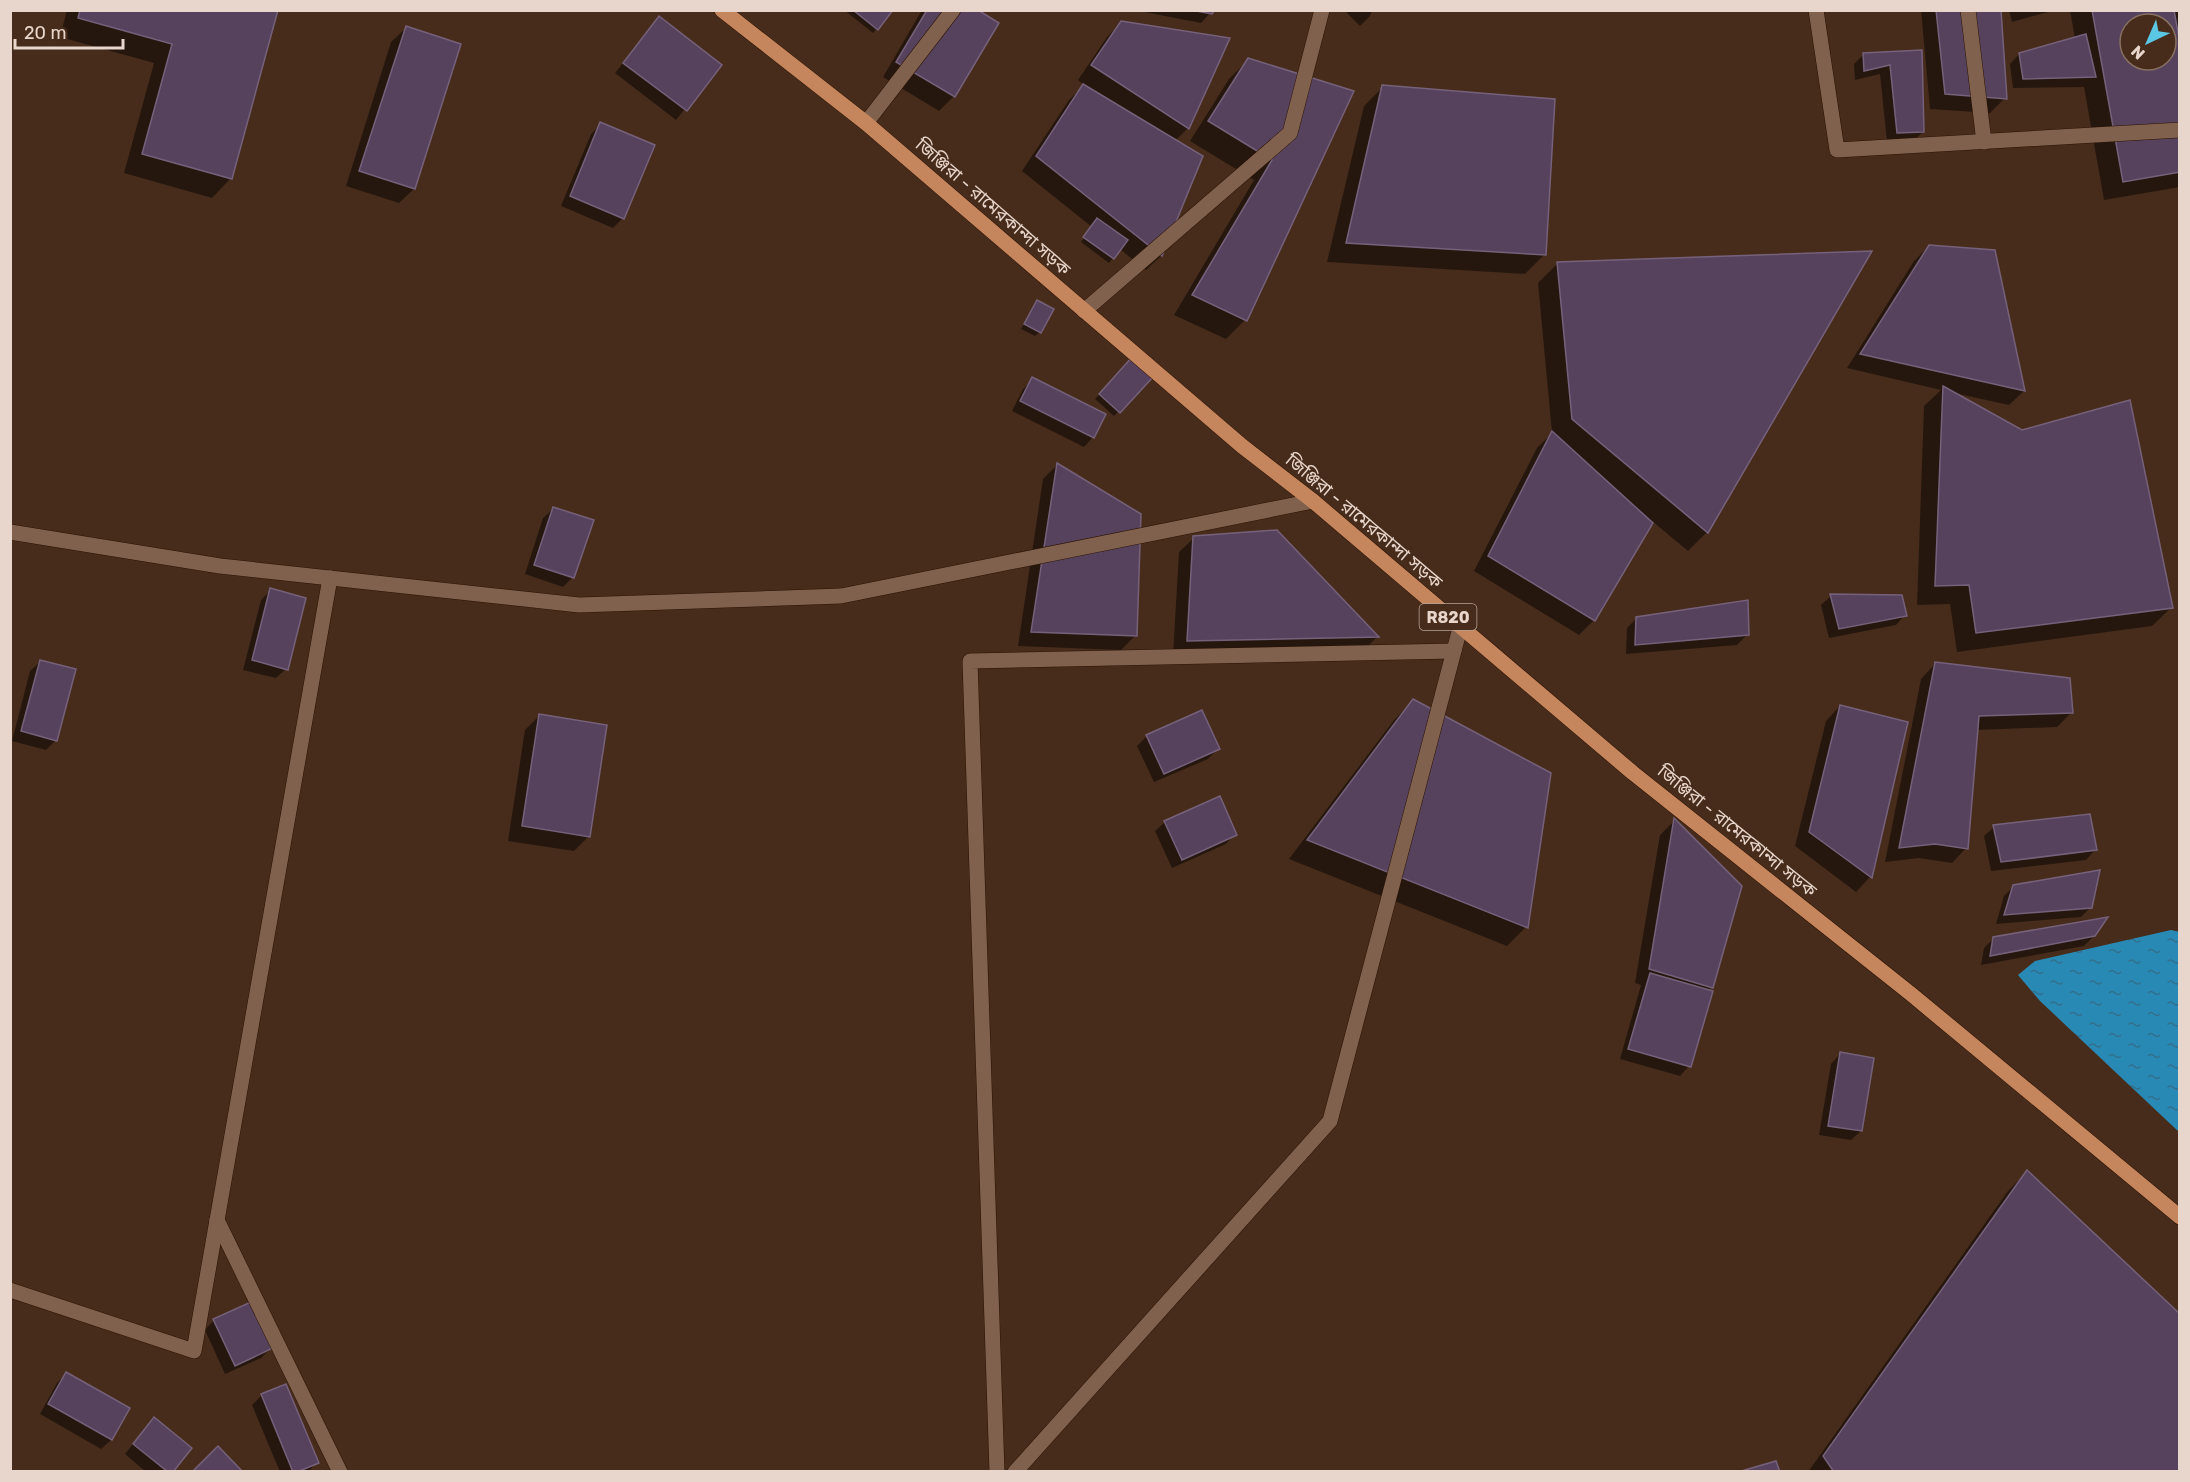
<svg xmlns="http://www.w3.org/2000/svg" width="2190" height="1482" font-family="Rubik,'Noto Sans Bengali',sans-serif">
<defs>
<pattern id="water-ripples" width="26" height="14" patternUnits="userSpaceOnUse" patternTransform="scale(1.5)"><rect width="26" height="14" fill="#2889b5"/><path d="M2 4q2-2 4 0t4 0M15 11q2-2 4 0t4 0" fill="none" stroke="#326f8b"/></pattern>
</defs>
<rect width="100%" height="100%" fill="#472c1b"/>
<polygon fill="url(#water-ripples)" points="2171,930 2180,932 2179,1132 2040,1001 2018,975 2035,961"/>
<g fill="#0007" fill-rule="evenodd">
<polygon points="67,10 276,10 231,178 212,198 124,173 154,63 60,37"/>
<polygon points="844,10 891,10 873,33"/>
<polygon points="922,10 975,10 954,96 939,111 883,77"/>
<polygon points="1134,10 1213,10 1201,23"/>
<polygon points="1344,10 1372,10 1370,16 1360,26"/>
<polygon points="1921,10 1999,10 2005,98 1990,113 1930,109"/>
<polygon points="2009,10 2055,10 2012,22"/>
<path d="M2070 10H2180V187L2104 200 2084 87 2013 88 2010 64 2019 54 2075 39ZM2130 24H2166V60H2130Z"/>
<polygon points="659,18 720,65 676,120 615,73"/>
<polygon points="1122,22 1188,128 1175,141 1201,156 1161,256 1146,270 1120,249 1109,263 1081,242 1092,227 1022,171 1069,100 1084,85 1078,80 1107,37"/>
<polygon points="406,28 459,45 414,189 399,203 346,186 391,42"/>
<polygon points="1920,51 1923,132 1913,141 1887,142 1880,74 1855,80 1854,64 1863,55"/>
<polygon points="1248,60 1351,92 1245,320 1226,339 1174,315 1254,180 1190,141 1229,79"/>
<polygon points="1383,87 1544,255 1525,274 1327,262 1364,106"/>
<polygon points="601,124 623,218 613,228 561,206 591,134"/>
<polygon points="1929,246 1994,251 2024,391 2009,405 1954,393 2172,607 2152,626 1957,652 1950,604 1917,605 1924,406 1941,390 1847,368 1914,261"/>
<polygon points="1558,263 1707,532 1688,551 1652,521 1593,621 1579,635 1474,571 1537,448 1552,433 1538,283"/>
<polygon points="1037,302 1040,332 1035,336 1021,329"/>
<polygon points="1132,360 1151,377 1114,416 1095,399"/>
<polygon points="1033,379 1093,437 1084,447 1012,411 1023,389"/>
<polygon points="1057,465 1136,635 1121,650 1018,646 1043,479"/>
<polygon points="553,509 573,577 563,587 525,574 543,518"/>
<polygon points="1194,538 1377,637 1363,651 1173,655 1179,552"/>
<polygon points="271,590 286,669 276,678 243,670 261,600"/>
<polygon points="1831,596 1905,615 1896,625 1829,638 1821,605"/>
<polygon points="1637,618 1747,635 1737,645 1626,654 1627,628"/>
<polygon points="40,662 56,740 46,750 12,741 30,671"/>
<polygon points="1935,664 2071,713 2057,727 1976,730 1966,848 1952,863 1919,858 1885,862 1921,679"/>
<polygon points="1413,701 1526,927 1507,946 1289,859 1394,720"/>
<polygon points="1840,706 1906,723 1870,877 1856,892 1795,846 1826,721"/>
<polygon points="540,715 588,837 574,851 508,841 525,730"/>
<polygon points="1147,736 1218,749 1208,759 1154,782 1137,746"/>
<polygon points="1674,821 1712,987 1707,991 1689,1066 1680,1076 1620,1059 1641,985 1635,983 1660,835"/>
<polygon points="1165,822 1235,834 1226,844 1172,868 1155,831"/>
<polygon points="1994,827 2095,850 2086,860 1991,871 1984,836"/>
<polygon points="2014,886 2091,907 2081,917 1996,924 2004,896"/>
<polygon points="2094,936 2084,946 1981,965 1984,948 1994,938"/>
<polygon points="1840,1054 1861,1131 1851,1140 1819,1135 1831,1064"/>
<polygon points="2027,1172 2180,1472 1808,1472 2008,1191"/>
<polygon points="214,1320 271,1348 261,1358 225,1374 205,1330"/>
<polygon points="66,1374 128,1409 111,1440 101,1449 40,1414 57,1383"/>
<polygon points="262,1395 317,1462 308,1472 280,1472 252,1405"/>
<polygon points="145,1429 171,1472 146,1472 125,1454"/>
</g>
<g fill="#56425c" stroke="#76617b" stroke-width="1.5" fill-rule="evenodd">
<polygon points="80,10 278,10 232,179 142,154 172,44 78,18"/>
<polygon points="853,10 893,10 878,30"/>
<polygon points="927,10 978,10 999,23 955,97 896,62"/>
<polygon points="1191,10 1215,10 1212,14"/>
<polygon points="1936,10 2001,10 2007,99 1945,94"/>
<path d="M2092 10H2174L2180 43V172L2123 182ZM2130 24H2166V60H2130Z"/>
<polygon points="659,16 722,65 687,111 623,63"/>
<polygon points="1121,21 1230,38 1189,129 1091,65"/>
<polygon points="406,26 461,44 415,189 359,171"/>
<polygon points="2086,34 2096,77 2023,79 2019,53"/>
<polygon points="1922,50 1924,132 1897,133 1890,65 1864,71 1863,53"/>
<polygon points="1248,58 1354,91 1247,321 1192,295 1272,160 1208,121"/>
<polygon points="1083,84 1203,156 1162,256 1036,156"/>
<polygon points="1382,85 1555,99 1546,255 1346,243"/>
<polygon points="600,122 655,145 624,219 570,196"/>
<polygon points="1097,218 1128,240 1114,259 1083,237"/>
<polygon points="1929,245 1995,250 2025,391 1860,354"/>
<polygon points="1872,251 1708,533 1572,419 1557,262"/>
<polygon points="1037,300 1054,309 1041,333 1024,324"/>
<polygon points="1132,357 1153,377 1120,413 1099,394"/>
<polygon points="1032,377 1106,414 1094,438 1020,401"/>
<polygon points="1943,386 2022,430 2130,400 2173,608 1976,633 1969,585 1935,586"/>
<polygon points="1552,431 1653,523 1595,621 1488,556"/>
<polygon points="1057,463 1141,514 1137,636 1031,632"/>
<polygon points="553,507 594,520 574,578 534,565"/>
<polygon points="1277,530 1379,637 1187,641 1193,536"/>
<polygon points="270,588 306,598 288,670 252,660"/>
<polygon points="1830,594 1902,595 1907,616 1839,629"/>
<polygon points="1748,600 1749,635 1635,645 1636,617"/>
<polygon points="40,660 76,669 57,741 21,731"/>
<polygon points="1935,662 2070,678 2073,713 1979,716 1968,849 1935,844 1899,848"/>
<polygon points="1413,699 1551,773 1528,928 1307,840"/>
<polygon points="1840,705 1908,722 1872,878 1809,832"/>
<polygon points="1202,710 1220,749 1164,774 1146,735"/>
<polygon points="539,714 607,725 590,837 522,826"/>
<polygon points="1220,796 1237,835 1182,860 1164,821"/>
<polygon points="2090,814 2097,850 2001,862 1993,825"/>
<polygon points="1674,818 1742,886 1713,988 1649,969"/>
<polygon points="2100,870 2092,908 2004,915 2013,885"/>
<polygon points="2108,917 2095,936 1990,956 1993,937"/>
<polygon points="1650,973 1713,991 1691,1067 1628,1049"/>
<polygon points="1840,1052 1874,1058 1862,1131 1828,1126"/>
<polygon points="2027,1170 2180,1314 2180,1472 1834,1472 1823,1456"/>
<polygon points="251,1302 273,1348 235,1366 213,1319"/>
<polygon points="66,1372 130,1408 112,1440 48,1404"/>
<polygon points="286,1384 319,1463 297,1472 293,1472 261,1394"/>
<polygon points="154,1417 192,1448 173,1472 168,1472 133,1444"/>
<polygon points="218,1446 242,1471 192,1472"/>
<polygon points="1776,1461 1780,1472 1738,1472"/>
</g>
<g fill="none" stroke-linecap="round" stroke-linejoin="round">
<g stroke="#2c1304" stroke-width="16">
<g id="minor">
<polyline points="1816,10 1837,150 2180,130"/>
<polyline points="1968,10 1984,142"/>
<polyline points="866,123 953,10"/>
<polyline points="1084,311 1290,133 1322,10"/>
<polyline points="10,532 220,566 579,605 841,596 1313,501"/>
<polyline points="217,1220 340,1472"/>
<polyline points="10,1290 194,1351 330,578"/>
<polyline points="997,1472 970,661 1454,651"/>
<polyline points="1015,1472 1330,1121 1460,628"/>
</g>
</g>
<g stroke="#2c1304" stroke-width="16">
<polyline id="major" points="722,10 866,123 1242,446 1313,501 1633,773 1911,994 2180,1217"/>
</g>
<use href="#minor" stroke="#7f614e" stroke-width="15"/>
<use href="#major" stroke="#c6865d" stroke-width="15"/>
</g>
<g text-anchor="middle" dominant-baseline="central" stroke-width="4.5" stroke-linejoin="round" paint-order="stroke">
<rect fill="#472c1b" stroke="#b8a397" stroke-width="1.5" x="1419.5" y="604" width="57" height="26" rx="4.5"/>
<g font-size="16" font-weight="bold" fill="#e8d6cc">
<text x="1448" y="617">R820</text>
</g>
<g font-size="18" fill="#e8d6cc" stroke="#472c1b">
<text transform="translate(993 207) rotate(41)">জিঞ্জিরা - রামেরকান্দা সড়ক</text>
<text transform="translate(1364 521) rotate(40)">জিঞ্জিরা - রামেরকান্দা সড়ক</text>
<text transform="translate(1737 831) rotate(39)">জিঞ্জিরা - রামেরকান্দা সড়ক</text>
</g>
</g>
<rect width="2190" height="1482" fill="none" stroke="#e8d6cc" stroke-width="24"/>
<g transform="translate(2148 42) rotate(224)"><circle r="28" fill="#472c1b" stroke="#877062" stroke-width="1.5"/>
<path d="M0-4.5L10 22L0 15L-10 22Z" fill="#5ac8e5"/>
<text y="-9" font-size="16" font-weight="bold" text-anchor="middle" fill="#e8d6cc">N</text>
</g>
<path d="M15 39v9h108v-9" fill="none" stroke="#e8d6cc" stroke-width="3"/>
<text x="24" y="39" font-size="18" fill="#e8d6cc" stroke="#472c1b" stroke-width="4.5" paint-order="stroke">20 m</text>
</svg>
